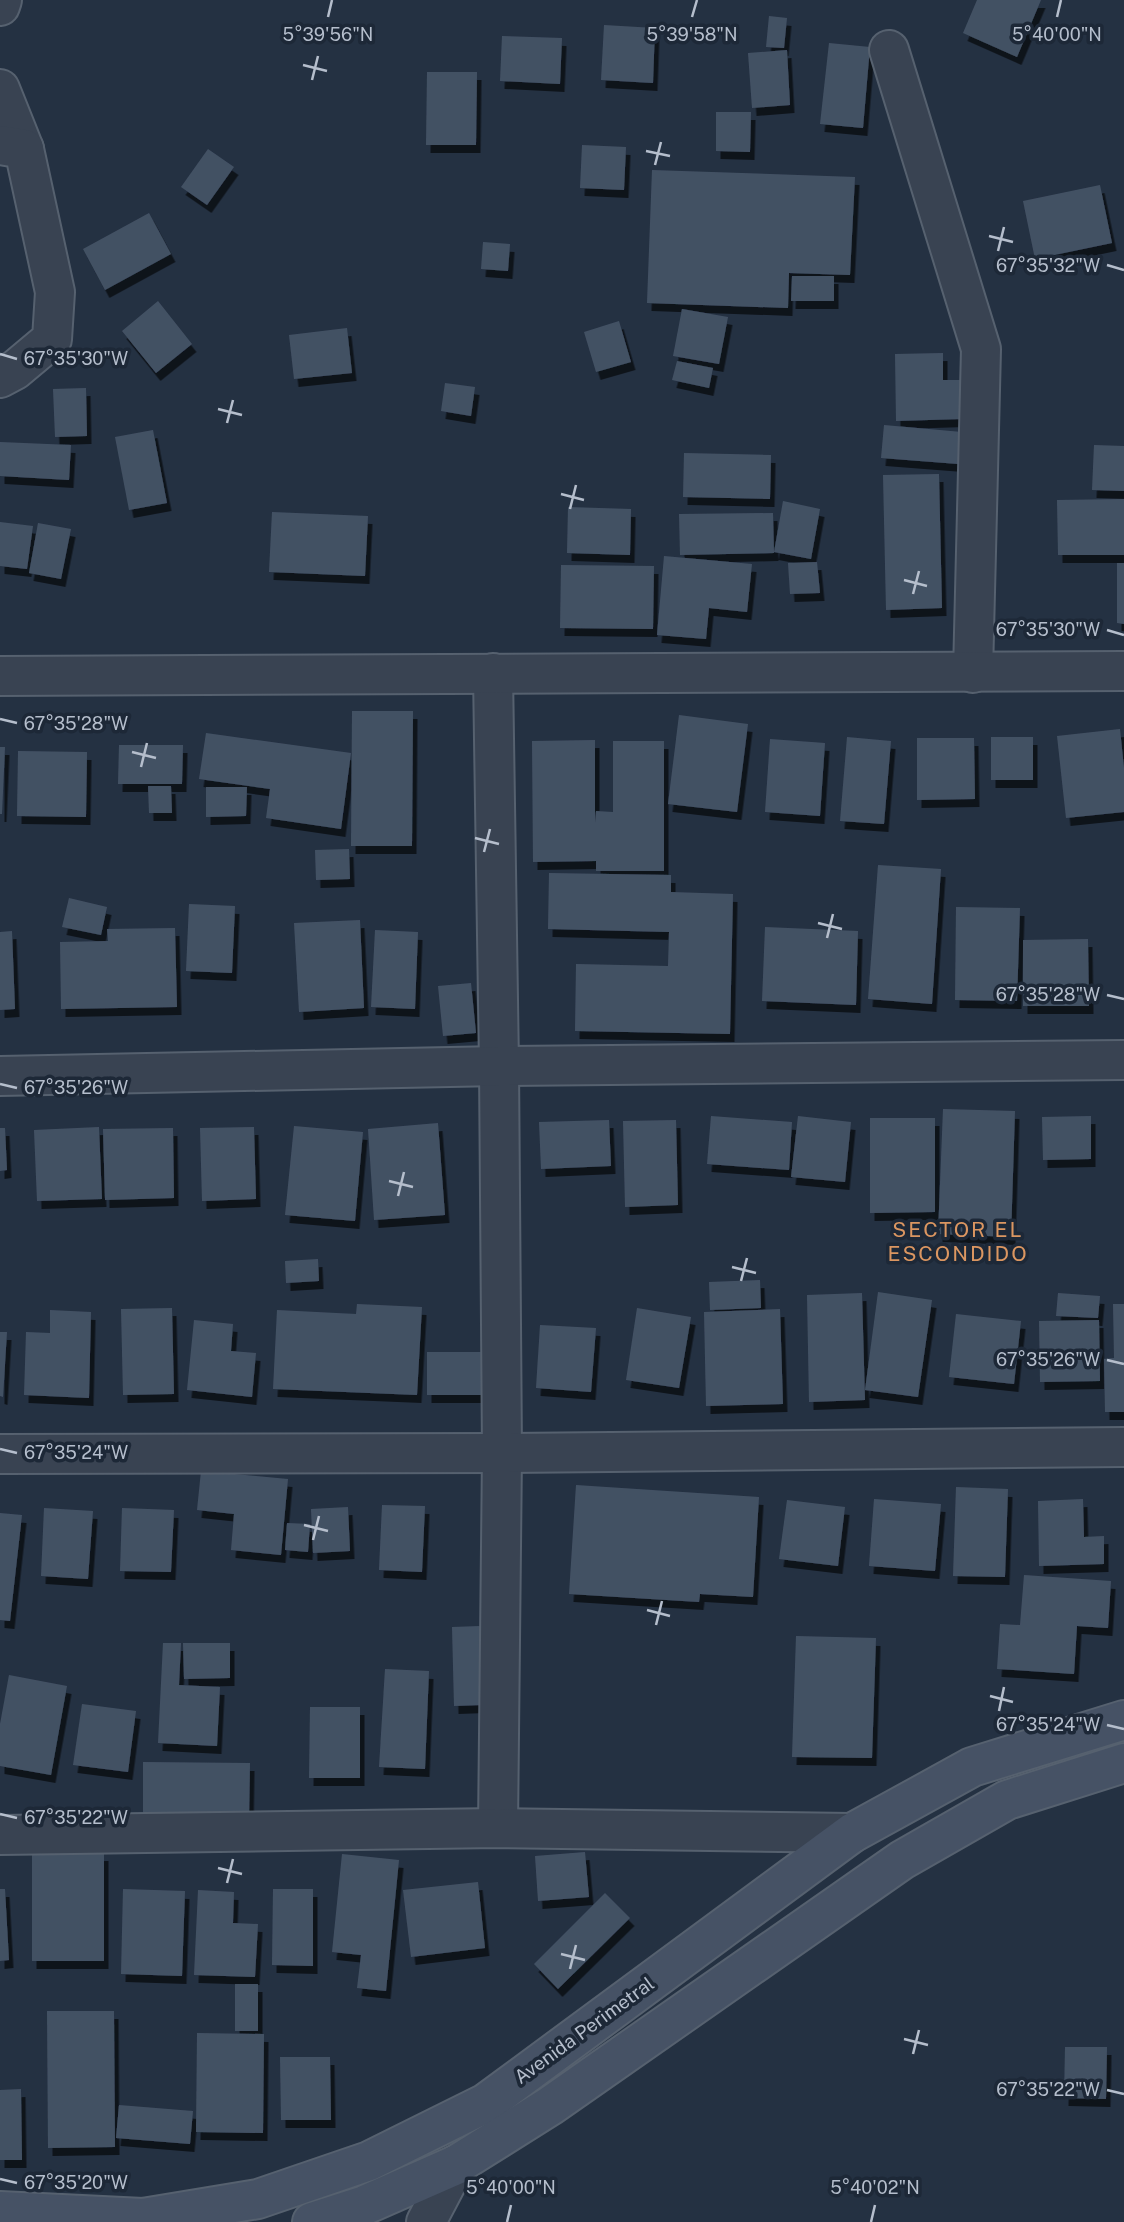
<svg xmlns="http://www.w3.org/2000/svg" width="1124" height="2222" font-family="'Public Sans',sans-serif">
<defs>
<filter id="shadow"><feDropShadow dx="4.5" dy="8" stdDeviation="0" flood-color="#0009"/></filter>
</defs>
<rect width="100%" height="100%" fill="#243142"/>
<g fill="#435164" filter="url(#shadow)">
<polygon points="977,0 1041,0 1017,57 963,33"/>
<polygon points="769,16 787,18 784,48 766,47"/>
<polygon points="604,25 655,28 653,83 601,80"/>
<polygon points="502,36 562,38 560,84 500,81"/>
<polygon points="829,43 870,47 863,128 820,124"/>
<polygon points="787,50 790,105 752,108 748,53"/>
<polygon points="427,72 477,72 476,145 426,145"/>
<polygon points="716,112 751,112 750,152 716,151"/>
<polygon points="582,145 626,147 624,190 580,188"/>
<polygon points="208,149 234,167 207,205 181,187"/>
<polygon points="652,170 855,177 850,275 789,273 788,308 647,303"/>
<polygon points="1100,185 1112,243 1035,259 1023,201"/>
<polygon points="149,213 171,254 105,290 83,249"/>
<polygon points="483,242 510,244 508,271 481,269"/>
<polygon points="792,276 834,276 834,301 791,301"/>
<polygon points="158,301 192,344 156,373 122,331"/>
<polygon points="682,309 728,317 719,364 673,356"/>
<polygon points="619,321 631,362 596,372 584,332"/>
<polygon points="347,328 352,373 294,379 289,335"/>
<polygon points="943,353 943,380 962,380 962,419 896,421 895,354"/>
<polygon points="677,361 713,368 709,388 672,380"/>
<polygon points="445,383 475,387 471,416 441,411"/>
<polygon points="86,388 87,436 55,437 53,389"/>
<polygon points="884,425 973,433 971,465 881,458"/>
<polygon points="153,430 167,503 129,510 115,437"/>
<polygon points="0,442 71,445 69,480 0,476"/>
<polygon points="1094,445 1124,446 1124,491 1092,490"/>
<polygon points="684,453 771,455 770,499 683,497"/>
<polygon points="939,474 942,608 886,610 883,475"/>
<polygon points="1124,499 1124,555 1058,555 1057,500"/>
<polygon points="783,501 820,509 811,559 774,552"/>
<polygon points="568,507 631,509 630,555 567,553"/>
<polygon points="272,512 368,516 365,576 269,572"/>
<polygon points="773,513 774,553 680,555 679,514"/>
<polygon points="0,522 33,526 27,569 0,566"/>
<polygon points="38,523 71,529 61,579 29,573"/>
<polygon points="664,556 752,564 747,612 709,608 706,639 657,635"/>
<polygon points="817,562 820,593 790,594 788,563"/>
<polygon points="1117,563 1124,563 1124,624 1117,623"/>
<polygon points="561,565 654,566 653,629 560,628"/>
<polygon points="352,711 413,711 412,846 351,846"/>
<polygon points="679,715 748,724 737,812 668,804"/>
<polygon points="1120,729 1124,768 1124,812 1066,818 1057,736"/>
<polygon points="206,733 351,753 341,829 266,818 270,789 199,779"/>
<polygon points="847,737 891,741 884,824 840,821"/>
<rect x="991" y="737" width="42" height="43"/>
<polygon points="917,738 974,738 975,799 917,800"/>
<polygon points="770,739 825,743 820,816 765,812"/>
<polygon points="595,740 595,823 596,811 613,812 613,741 664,741 664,871 596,871 596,861 533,862 532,741"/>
<polygon points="119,745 183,745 182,784 118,784"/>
<polygon points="0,747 5,747 2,814 0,814"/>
<polygon points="18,751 87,752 86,817 17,816"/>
<polygon points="148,786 171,786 172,813 149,813"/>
<polygon points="206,787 247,787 246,816 206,817"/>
<polygon points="349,849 350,879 316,880 315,850"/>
<polygon points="878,865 941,869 932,1004 868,999"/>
<polygon points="549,873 671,875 671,892 733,894 730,1034 575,1031 576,964 668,966 669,932 548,929"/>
<polygon points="69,898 107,907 101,935 62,927"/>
<polygon points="189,904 235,906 232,973 186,971"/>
<polygon points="956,907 1020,908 1017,1001 955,1000"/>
<polygon points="360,920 364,1008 299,1012 294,923"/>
<polygon points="765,927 858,931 856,1005 762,1001"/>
<polygon points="175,928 177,1007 61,1009 60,942 108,941 107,929"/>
<polygon points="375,930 418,932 415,1009 371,1007"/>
<polygon points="12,931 15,1009 0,1010 0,932"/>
<polygon points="1088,939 1089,1006 1023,1006 1023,940"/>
<polygon points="471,983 476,1033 443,1036 438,986"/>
<polygon points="943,1109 1015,1111 1011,1237 938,1234"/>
<polygon points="711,1116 792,1122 789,1170 707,1164"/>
<polygon points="798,1116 851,1122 845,1182 791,1177"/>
<polygon points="1091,1116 1091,1159 1043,1160 1042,1117"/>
<polygon points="870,1118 935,1118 935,1212 870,1213"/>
<polygon points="609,1120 611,1166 541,1169 539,1122"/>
<polygon points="676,1120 678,1205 625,1207 623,1121"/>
<polygon points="438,1123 445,1215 374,1220 368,1129"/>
<polygon points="294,1126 363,1132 355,1221 285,1215"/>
<polygon points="99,1127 102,1199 37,1201 34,1130"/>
<polygon points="254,1127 256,1199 202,1201 200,1128"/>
<polygon points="0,1128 5,1128 7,1170 0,1171"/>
<polygon points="173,1128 174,1198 105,1200 103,1129"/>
<polygon points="318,1259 319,1281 286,1283 285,1261"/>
<polygon points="760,1280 761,1308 710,1310 709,1282"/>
<polygon points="878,1292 932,1300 918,1397 865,1390"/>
<polygon points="862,1293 865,1400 809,1402 807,1295"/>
<polygon points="1058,1293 1100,1296 1098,1318 1056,1316"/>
<polygon points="357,1304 422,1307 417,1395 273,1389 277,1310 356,1314"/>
<polygon points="1113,1304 1124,1304 1124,1412 1105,1412 1104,1359 1114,1358"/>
<polygon points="172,1308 174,1394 123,1395 121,1309"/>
<polygon points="637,1308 691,1317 679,1388 626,1380"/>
<polygon points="780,1309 783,1404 706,1406 704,1312"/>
<polygon points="50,1310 91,1312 89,1398 24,1395 26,1332 50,1333"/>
<polygon points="956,1314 1021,1321 1014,1384 949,1377"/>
<polygon points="194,1320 233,1324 231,1351 256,1353 252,1397 187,1390"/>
<polygon points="1099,1320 1100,1381 1040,1382 1039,1321"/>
<polygon points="540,1325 596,1328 591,1392 536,1388"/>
<polygon points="0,1332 7,1332 3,1397 0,1396"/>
<polygon points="427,1352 485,1352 484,1395 427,1395"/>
<polygon points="201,1471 288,1479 281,1555 231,1550 234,1514 197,1510"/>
<polygon points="576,1485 759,1497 753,1597 700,1594 699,1602 569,1594"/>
<polygon points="956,1487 1008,1489 1005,1577 953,1576"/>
<polygon points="874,1499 941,1504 935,1571 869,1566"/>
<polygon points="1083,1499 1084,1537 1104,1536 1104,1564 1039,1566 1038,1501"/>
<polygon points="787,1500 845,1507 838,1566 779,1559"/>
<polygon points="382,1505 425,1506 422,1572 379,1570"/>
<polygon points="348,1507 350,1551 313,1553 311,1509"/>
<polygon points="44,1508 93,1511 88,1579 41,1576"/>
<polygon points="122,1508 174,1510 171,1572 120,1571"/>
<polygon points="0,1513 22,1515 10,1621 0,1620"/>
<polygon points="287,1523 310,1524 308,1552 285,1550"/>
<polygon points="1024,1575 1111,1581 1108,1628 1077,1626 1074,1674 997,1669 1000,1624 1020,1625"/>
<polygon points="480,1626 482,1705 454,1706 452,1627"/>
<polygon points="796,1636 876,1638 872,1758 792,1757"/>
<polygon points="163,1643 181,1643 179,1685 220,1687 217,1746 158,1743"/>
<polygon points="183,1643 230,1643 230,1678 184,1679"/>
<polygon points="385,1669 429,1671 425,1769 379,1767"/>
<polygon points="9,1675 67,1686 51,1775 0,1766 0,1724"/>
<polygon points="82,1704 136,1711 128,1772 73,1765"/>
<polygon points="310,1707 360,1707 360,1778 309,1778"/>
<polygon points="143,1762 250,1763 249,1822 143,1821"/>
<polygon points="585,1852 589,1897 538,1901 535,1856"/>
<polygon points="104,1853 104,1961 32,1961 32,1854"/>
<polygon points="342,1854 399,1860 386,1991 357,1988 361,1955 332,1952"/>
<polygon points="478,1882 485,1948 411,1957 403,1890"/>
<polygon points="0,1889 5,1889 9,1960 0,1961"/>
<polygon points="123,1889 185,1891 182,1976 121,1974"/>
<polygon points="273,1889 313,1889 313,1966 272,1965"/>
<polygon points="198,1890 234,1892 233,1923 258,1924 255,1977 194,1975"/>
<polygon points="605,1893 630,1918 558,1989 534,1964"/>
<rect x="235" y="1984" width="23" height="47"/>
<polygon points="47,2011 114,2011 115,2147 48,2148"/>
<polygon points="197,2033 264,2034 263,2133 196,2132"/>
<polygon points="1065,2047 1107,2047 1106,2099 1064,2098"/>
<polygon points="280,2057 330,2057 331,2120 281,2120"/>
<polygon points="21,2089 22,2160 0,2160 0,2090"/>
<polygon points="119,2105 193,2111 190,2144 116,2138"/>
</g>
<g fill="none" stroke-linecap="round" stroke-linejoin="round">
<g stroke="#56616f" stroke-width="42">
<g id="street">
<polyline points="0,6 2,0"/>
<polyline points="889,50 981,349 973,673"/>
<polyline points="0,89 24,149"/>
<polyline points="0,145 24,149 55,292 52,339 15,370 0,378"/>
<polyline points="493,673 499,1066 502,1453 498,1828"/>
<polyline points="0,676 1124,671"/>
<polyline points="0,1076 499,1066 1124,1060"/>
<polyline points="0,1454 502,1453 1124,1447"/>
<polyline points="0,1835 498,1828 852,1833"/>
<polyline points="426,2222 456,2165"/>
</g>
</g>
<g stroke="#56616f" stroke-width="42">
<g id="secondary">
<polyline points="0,2211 143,2218 258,2199 369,2161 486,2103 852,1833 972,1767 1124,1720"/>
<polyline points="312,2222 365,2205 456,2165 550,2106 902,1860 1007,1800 1124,1763"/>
</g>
</g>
<use href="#street" stroke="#394352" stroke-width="38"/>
<use href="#secondary" stroke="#465265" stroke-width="38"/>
</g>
<path fill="none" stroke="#b5becc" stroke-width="2.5" d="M328 17 332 0M692 17 697 0M1057 17 1061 0M303 65 327 71M312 80 318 56M646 151 670 156M655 165 661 142M989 236 1013 242M998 251 1004 227M1107 265 1124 270M0 354 17 359M218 409 242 415M227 423 233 400M561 494 584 500M570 509 576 485M904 580 927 586M913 594 919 571M1107 630 1124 635M0 719 17 723M132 752 156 758M141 767 147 743M475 838 499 844M484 852 490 829M818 923 842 929M827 938 833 914M1107 995 1124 999M0 1084 17 1088M389 1181 413 1187M398 1196 404 1172M732 1267 756 1273M741 1281 747 1258M1107 1360 1124 1364M0 1449 17 1453M304 1525 328 1531M313 1540 319 1516M647 1610 670 1616M656 1625 662 1601M990 1696 1013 1702M999 1711 1004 1687M1107 1725 1124 1729M0 1814 17 1818M218 1868 242 1874M227 1883 233 1859M561 1954 585 1960M570 1969 576 1945M904 2039 928 2045M913 2054 919 2030M1107 2090 1124 2094M0 2179 17 2183M507 2222 511 2205M871 2222 875 2205"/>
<g text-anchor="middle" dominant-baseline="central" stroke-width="7" stroke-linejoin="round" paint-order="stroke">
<g font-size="19" fill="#b5becc" stroke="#1d2837">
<text transform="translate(584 2030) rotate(-36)">Avenida Perimetral</text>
</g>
<g font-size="21" letter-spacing="2" fill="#db9661" stroke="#1d2837">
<text x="958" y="1229">SECTOR EL<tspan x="958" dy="24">ESCONDIDO</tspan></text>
</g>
</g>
<g font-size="18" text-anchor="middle" fill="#b5becc" stroke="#1d2837" stroke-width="7" stroke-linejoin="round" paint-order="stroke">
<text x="328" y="41">5°39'56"N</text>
<text x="692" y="41">5°39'58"N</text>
<text x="1057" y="41">5°40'00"N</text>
<text x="1048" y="272">67°35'32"W</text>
<text x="76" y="365">67°35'30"W</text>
<text x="1048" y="636">67°35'30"W</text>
<text x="76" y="730">67°35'28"W</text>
<text x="1048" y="1001">67°35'28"W</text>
<text x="76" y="1094">67°35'26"W</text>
<text x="1048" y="1366">67°35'26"W</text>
<text x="76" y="1459">67°35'24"W</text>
<text x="1048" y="1731">67°35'24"W</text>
<text x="76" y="1824">67°35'22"W</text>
<text x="1048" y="2096">67°35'22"W</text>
<text x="76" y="2189">67°35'20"W</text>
<text x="511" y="2194">5°40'00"N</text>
<text x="875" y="2194">5°40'02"N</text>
</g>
</svg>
